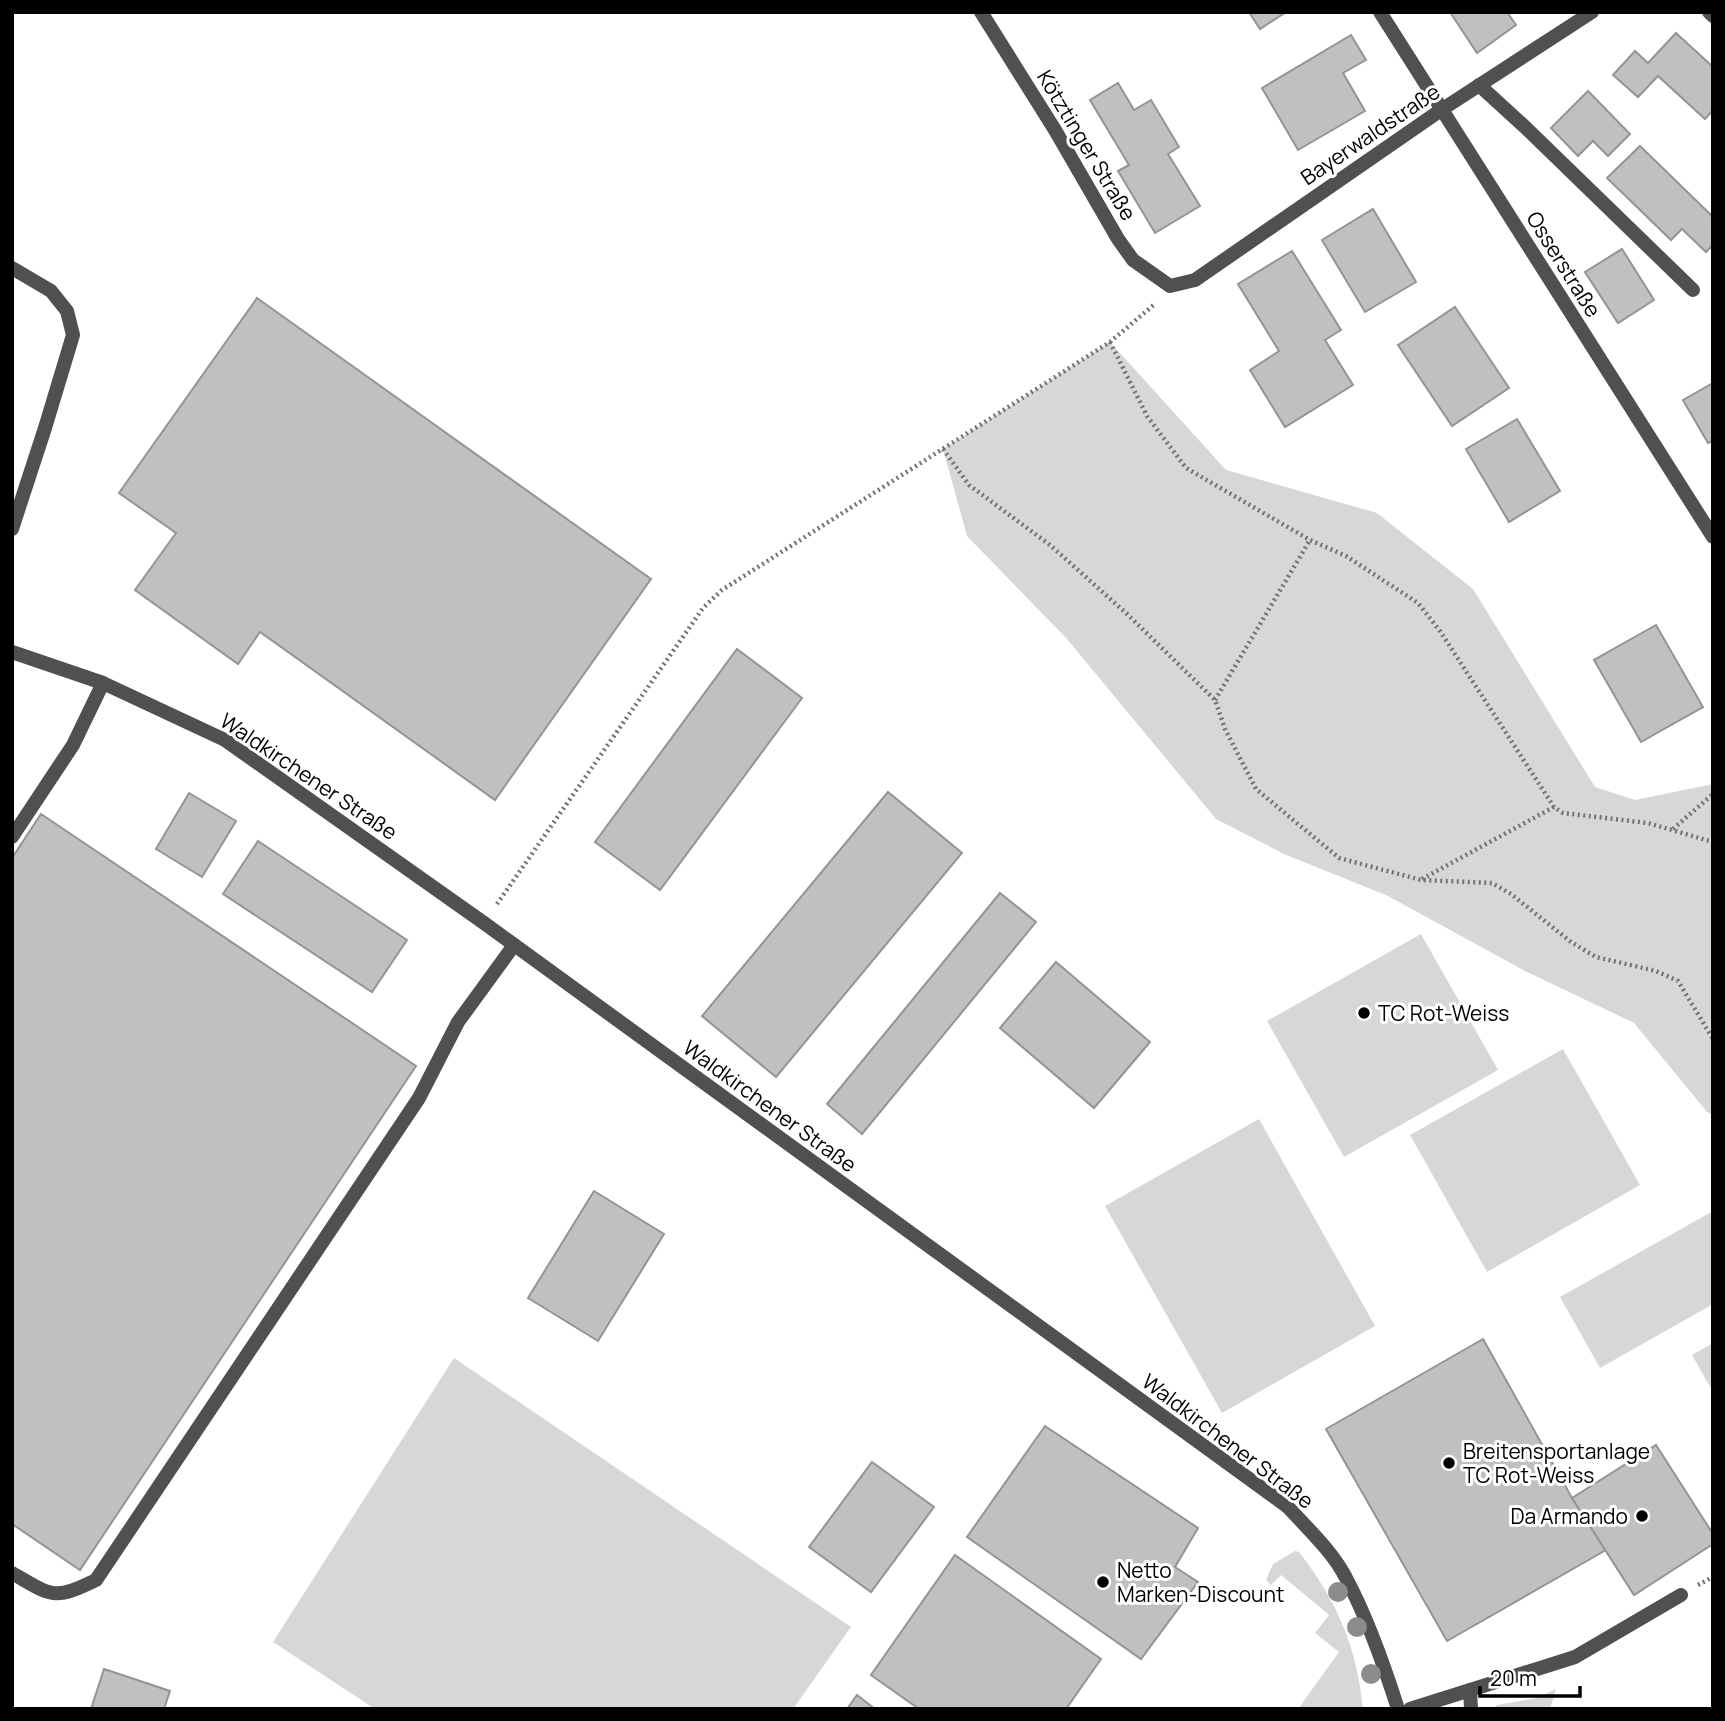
<svg xmlns="http://www.w3.org/2000/svg" width="1725" height="1721" font-family="Manrope,sans-serif">
<rect width="100%" height="100%" fill="#fff"/>
<g fill="#d7d7d7">
<polygon points="1110,342 1226,470 1377,513 1473,589 1595,787 1635,800 1713,784 1713,1115 1707,1112 1634,1023 1525,971 1388,896 1284,854 1216,819 1067,639 967,536 943,449"/>
<polygon points="1421,934 1498,1070 1344,1157 1267,1021"/>
<polygon points="1563,1049 1640,1185 1487,1272 1410,1135"/>
<polygon points="1259,1119 1375,1326 1222,1413 1105,1206"/>
<polygon points="1713,1211 1713,1304 1600,1368 1560,1297"/>
<polygon points="1713,1343 1713,1392 1692,1355"/>
<polygon points="454,1358 851,1627 793,1709 375,1709 273,1642"/>
<path d="M1295 1551 1299 1552C1337 1601 1357 1647 1363 1709H1298L1339 1652 1315 1633 1329 1615 1281 1575 1271 1585 1266 1580 1273 1564Z"/>
<polygon points="1556,1689 1550,1709 1493,1709 1497,1705 1537,1698"/>
</g>
<g fill="#c0c0c0" stroke="#949494" stroke-width="2">
<polygon points="1249,12 1286,12 1260,29"/>
<polygon points="1450,12 1507,12 1516,25 1477,53"/>
<polygon points="1676,33 1713,67 1713,110 1705,119 1658,76 1638,97 1613,75 1635,51 1648,63"/>
<polygon points="1351,35 1366,60 1343,73 1365,111 1298,150 1262,88"/>
<polygon points="1118,83 1134,110 1151,100 1179,147 1168,154 1200,206 1155,233 1118,171 1129,165 1090,100"/>
<polygon points="1588,91 1630,134 1608,156 1593,141 1578,156 1551,128"/>
<polygon points="1640,146 1713,217 1713,245 1706,252 1682,229 1671,240 1607,178"/>
<polygon points="1373,209 1416,282 1365,312 1322,240"/>
<polygon points="1622,249 1654,300 1618,323 1585,272"/>
<polygon points="1292,251 1341,330 1325,340 1353,385 1285,427 1250,370 1279,351 1238,284"/>
<polygon points="257,298 651,579 495,800 260,632 238,664 135,590 176,533 119,493"/>
<polygon points="1455,307 1509,388 1452,426 1398,345"/>
<polygon points="1713,383 1713,441 1708,443 1683,400"/>
<polygon points="1517,419 1560,491 1509,522 1466,449"/>
<polygon points="1656,625 1703,707 1641,742 1594,660"/>
<polygon points="737,649 802,698 660,890 595,842"/>
<polygon points="888,792 962,853 776,1077 702,1016"/>
<polygon points="189,793 236,821 202,877 156,849"/>
<polygon points="41,814 416,1066 80,1570 12,1524 12,858"/>
<polygon points="258,841 407,940 372,992 223,894"/>
<polygon points="1000,893 1036,922 862,1134 827,1104"/>
<polygon points="1056,962 1150,1042 1094,1108 1000,1028"/>
<polygon points="594,1191 664,1234 598,1341 528,1298"/>
<polygon points="1483,1339 1572,1498 1606,1550 1447,1641 1326,1429"/>
<polygon points="1045,1426 1198,1528 1175,1567 1198,1582 1141,1659 967,1537"/>
<polygon points="1656,1445 1713,1534 1713,1544 1634,1595 1572,1498"/>
<polygon points="872,1462 934,1507 871,1592 809,1547"/>
<polygon points="955,1555 1101,1659 1066,1709 919,1709 871,1675"/>
<polygon points="104,1669 170,1691 164,1709 91,1709"/>
<polygon points="857,1695 875,1709 847,1709"/>
</g>
<g fill="none" stroke-linecap="round" stroke-linejoin="round">
<g stroke="#727272" stroke-width="4.5" stroke-dasharray="2 3.5" stroke-linecap="butt">
<polyline points="1110,342 1147,416 1186,468 1310,540 1346,556 1418,603 1440,631 1554,807 1563,813 1648,823 1713,842"/>
<polyline points="943,449 969,485 1050,545 1126,613 1215,700 1225,729 1256,789 1339,858 1421,880 1492,883 1511,894 1571,942 1596,957 1656,971 1678,981 1713,1039"/>
<polyline points="1215,700 1310,540"/>
<polyline points="1673,829 1713,794"/>
<polyline points="1422,879 1554,807"/>
<polyline points="497,904 703,608 722,590 1110,342 1156,303"/>
<polyline points="1698,1585 1713,1577"/>
</g>
<g stroke="#505050" stroke-width="14">
<polyline points="1479,85 1525,127 1693,290"/>
<polyline points="12,268 51,291 67,311 73,335 45,428 12,529"/>
<polyline points="12,837 73,745 103,683"/>
<path d="M12 1573C52 1596 53 1601 96 1580L419 1098 458 1022 514 945"/>
<polyline points="1470,1690 1471,1709"/>
<polyline points="1410,1709 1575,1657 1681,1595"/>
</g>
<g stroke="#505050" stroke-width="14">
<polyline points="981,12 1055,130 1118,239 1133,260 1170,286 1195,280 1441,110 1592,12"/>
<polyline points="1380,12 1713,537"/>
<polyline points="1709,12 1713,16"/>
<path d="M12 652 103 683 225 740 484 923 1288 1507C1308 1529 1333 1552 1346 1578 1368 1619 1384 1665 1398 1709"/>
</g>
</g>
<g fill="#8c8c8c">
<circle cx="1338" cy="1592" r="10"/>
<circle cx="1357" cy="1627" r="10"/>
<circle cx="1371" cy="1674" r="10"/>
</g>
<g fill="#000" stroke="#fff" stroke-width="2.5">
<circle cx="1364" cy="1013" r="7"/>
<circle cx="1449" cy="1463" r="7"/>
<circle cx="1642" cy="1516" r="7"/>
<circle cx="1103" cy="1582" r="7"/>
</g>
<g text-anchor="middle" dominant-baseline="central" stroke-width="6" stroke-linejoin="round" paint-order="stroke">
<g font-size="21" fill="#000" stroke="#fff">
<text transform="translate(1370 134) rotate(-34)">Bayerwaldstraße</text>
<text transform="translate(1087 145) rotate(59)">Kötztinger Straße</text>
<text transform="translate(1564 264) rotate(58)">Osserstraße</text>
<text transform="translate(309 776) rotate(34)">Waldkirchener Straße</text>
<text transform="translate(770 1106) rotate(36)">Waldkirchener Straße</text>
<text transform="translate(1228 1441) rotate(37)">Waldkirchener Straße</text>
</g>
<g font-size="21" fill="#000" stroke="#fff" text-anchor="start">
<text x="1378" y="1013">TC Rot-Weiss</text>
<text x="1463" y="1451">Breitensportanlage<tspan x="1463" dy="24">TC Rot-Weiss</tspan></text>
<text x="1628" y="1516" text-anchor="end">Da Armando</text>
<text x="1117" y="1570">Netto<tspan x="1117" dy="24">Marken-Discount</tspan></text>
</g>
</g>
<rect width="1725" height="1721" fill="none" stroke="#000000" stroke-width="28"/>
<path d="M1480 1686v10h100v-10" fill="none" stroke="#000000" stroke-width="3.5"/>
<text x="1490" y="1686" font-size="21" fill="#000000" stroke="#ffffff" stroke-width="5" paint-order="stroke">20 m</text>
</svg>
